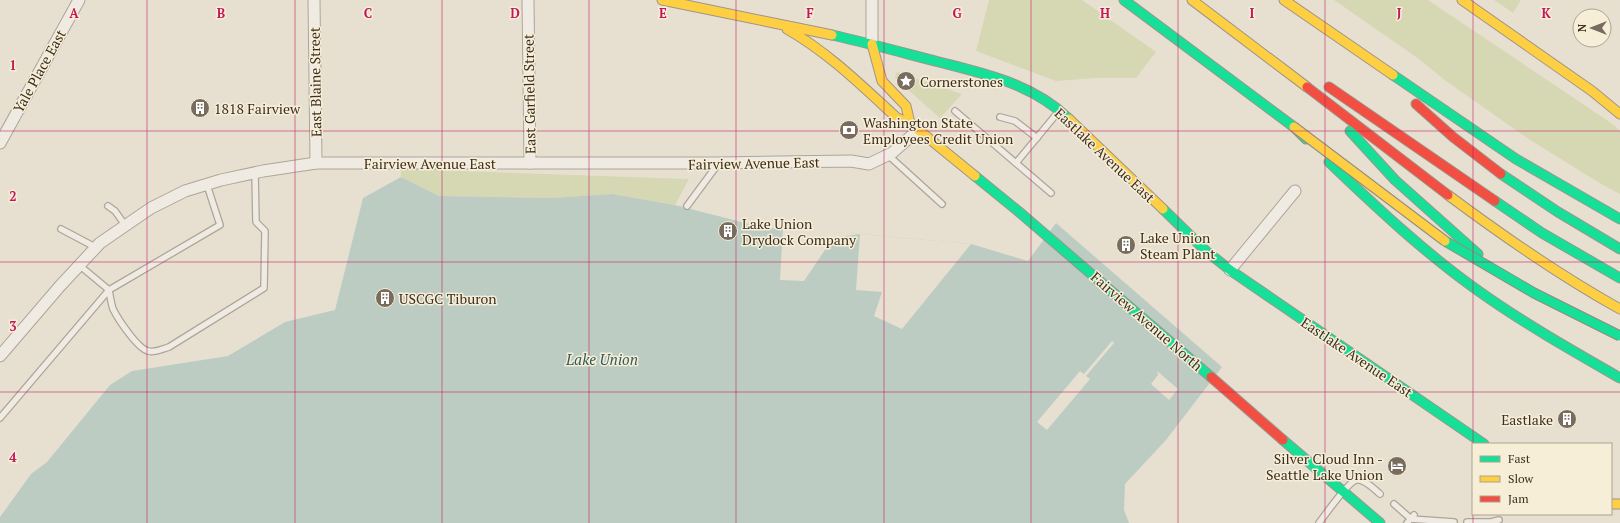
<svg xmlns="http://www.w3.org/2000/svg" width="1620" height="523" font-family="'PT Serif',serif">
<rect width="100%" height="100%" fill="#e7e0d1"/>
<g fill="#d6d7b3">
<polygon points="989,0 1082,0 1156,52 1136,78 1096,78 1056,81 976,51"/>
<polygon points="1334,0 1428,0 1614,125 1620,131 1620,194 1603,185 1530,140 1446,81 1419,59"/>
<polygon points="1494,0 1521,0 1513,13"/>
<polygon points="897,72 962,94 940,118 896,79 895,76"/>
<polygon points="401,169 689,179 675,205 612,194 550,198 439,196 401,177"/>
</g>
<polygon fill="#bcccc2" points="401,177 439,196 550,198 612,194 675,205 765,228 860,234 971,244 1028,261 1056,223 1222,367 1166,440 1125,484 1124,510 1129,523 0,523 0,517 31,474 47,462 110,385 132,371 228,356 285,322 335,310 363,198"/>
<g fill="#e7e0d1">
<polygon points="783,228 860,234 971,244 902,329 874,316 882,292 856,290 860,234 833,238 804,281 780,280"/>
<polygon points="1112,341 1114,343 1086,376 1090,379 1047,430 1037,422 1080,371 1084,374"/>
<polygon points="1157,371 1178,389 1169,400 1151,384 1158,375"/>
</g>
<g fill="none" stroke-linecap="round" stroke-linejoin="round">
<g stroke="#ada599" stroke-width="8">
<g id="lane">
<polyline points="955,111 1051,193"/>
<polyline points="1000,117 1015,121 1037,138"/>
<polyline points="888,155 942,204"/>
<polyline points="1016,163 1059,111"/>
<path d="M207 185 220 225 109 290C110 296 111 303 113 309 118 319 137 348 148 351 155 353 162 349 169 347L264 288 265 231 256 222 255 173"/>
<polyline points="108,206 115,211 125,225"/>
<polyline points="687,206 718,164"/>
<polyline points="61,229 95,247"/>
<polyline points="0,418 109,290 79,265"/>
<polyline points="1394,504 1411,519 1454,522"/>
<polyline points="1467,522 1491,522 1499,520"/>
<path d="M1319 523C1325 515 1348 482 1356 480 1364 478 1375 490 1380 494"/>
<polyline points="1407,523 1414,515"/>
</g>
</g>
<g stroke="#ada599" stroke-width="13">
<g id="street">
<polyline points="314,0 316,163"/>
<polyline points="528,0 530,163"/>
<polyline points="872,44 872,0"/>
<polyline points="0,143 79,0"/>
<polyline points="1230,270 1295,191"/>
<polyline points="0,356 60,286 100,243 151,208 185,191 221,180 263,171 316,163 718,163 851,161 869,164 892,153 918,130"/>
</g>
</g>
<g stroke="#9c958a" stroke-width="11">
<g id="fast">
<polyline points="1124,0 1294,127 1306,139"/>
<path d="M832 35C868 43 904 53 939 62 986 74 1033 84 1069 119"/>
<polyline points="1393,75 1516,159 1620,219"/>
<polyline points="1350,131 1395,180 1478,254"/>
<path d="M1329 162C1377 208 1426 254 1480 292 1525 324 1573 351 1620 378"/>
<polyline points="1501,174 1558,212 1620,249"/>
<polyline points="975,176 1018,211 1211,377"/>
<polyline points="1495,201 1542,233 1620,278"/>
<polyline points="1163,209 1206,251 1230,270 1484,444"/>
<polyline points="1283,440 1380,523"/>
</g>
</g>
<g stroke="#9c958a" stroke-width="11">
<g id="slow">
<polyline points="662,0 832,35"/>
<polyline points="1192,0 1307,87"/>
<polyline points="1284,0 1393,75"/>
<polyline points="1462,0 1592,91 1620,114"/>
<path d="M787 29C829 53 862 86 897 118L910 123 975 176"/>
<polyline points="872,44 882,81 906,106 910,123"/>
<polyline points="1069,119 1163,209"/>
<path d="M1448 195C1503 236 1559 275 1620 309"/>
<polyline points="1611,504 1620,504"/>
</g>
</g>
<g stroke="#9c958a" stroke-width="11">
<g id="jam">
<polyline points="1307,87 1448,195"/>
<polyline points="1329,87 1495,201"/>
<polyline points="1416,104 1453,137 1501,174"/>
<polyline points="1211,377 1283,440"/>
</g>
</g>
<use href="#lane" stroke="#efebe3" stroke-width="5.5"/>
<use href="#street" stroke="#efebe3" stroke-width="11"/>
<use href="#fast" stroke="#16e098" stroke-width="9"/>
<use href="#slow" stroke="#ffcf43" stroke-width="9"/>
<use href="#jam" stroke="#f24e42" stroke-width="9"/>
<g stroke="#928b80" stroke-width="11" stroke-linecap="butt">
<polyline id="fast-bridge" points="1445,241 1534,293 1620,336"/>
</g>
<g stroke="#928b80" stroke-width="11" stroke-linecap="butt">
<polyline id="slow-bridge" points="1294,127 1445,241"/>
</g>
<use href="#fast-bridge" stroke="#16e098" stroke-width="9"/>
<use href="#slow-bridge" stroke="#ffcf43" stroke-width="9"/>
</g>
<path fill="none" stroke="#c2185b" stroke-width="1" stroke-opacity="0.55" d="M147 0V523M295 0V523M442 0V523M589 0V523M736 0V523M884 0V523M1031 0V523M1178 0V523M1325 0V523M1473 0V523M0 131H1620M0 262H1620M0 392H1620"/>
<defs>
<g id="sight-disc" transform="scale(1)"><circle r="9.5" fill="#786c5e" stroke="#f7eed8"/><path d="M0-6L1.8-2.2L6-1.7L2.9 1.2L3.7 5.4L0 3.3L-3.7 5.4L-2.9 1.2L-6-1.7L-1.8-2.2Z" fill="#fff"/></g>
<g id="building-disc" transform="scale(1)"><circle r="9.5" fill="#786c5e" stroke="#f7eed8"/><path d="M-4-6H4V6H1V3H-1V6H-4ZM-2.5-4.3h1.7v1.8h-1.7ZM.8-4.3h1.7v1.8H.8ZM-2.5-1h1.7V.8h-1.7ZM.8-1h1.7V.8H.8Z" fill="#fff"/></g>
<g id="bank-disc" transform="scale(1)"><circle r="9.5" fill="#786c5e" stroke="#f7eed8"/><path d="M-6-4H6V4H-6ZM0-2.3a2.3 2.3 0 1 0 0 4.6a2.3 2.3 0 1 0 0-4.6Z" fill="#fff"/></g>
<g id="hotel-disc" transform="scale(1)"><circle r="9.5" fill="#786c5e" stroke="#f7eed8"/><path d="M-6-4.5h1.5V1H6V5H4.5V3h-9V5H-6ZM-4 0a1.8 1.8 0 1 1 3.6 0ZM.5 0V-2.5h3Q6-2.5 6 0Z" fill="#fff"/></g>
</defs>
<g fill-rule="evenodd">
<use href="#sight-disc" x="906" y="81"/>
<use href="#building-disc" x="200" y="108"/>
<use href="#bank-disc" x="849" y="130"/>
<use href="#building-disc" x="728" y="231"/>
<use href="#building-disc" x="1126" y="245"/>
<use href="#building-disc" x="385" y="298"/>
<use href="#building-disc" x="1567" y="419"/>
<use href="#hotel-disc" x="1397" y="466"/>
</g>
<g text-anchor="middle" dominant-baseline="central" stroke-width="3" stroke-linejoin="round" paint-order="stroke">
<g font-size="14" fill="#3d2e20" stroke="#f7eed8">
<text transform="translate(39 71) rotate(-61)">Yale Place East</text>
<text transform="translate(315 82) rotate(-91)">East Blaine Street</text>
<text transform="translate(529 94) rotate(-91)">East Garfield Street</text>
<text transform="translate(1105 155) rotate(43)">Eastlake Avenue East</text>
<text x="430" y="163">Fairview Avenue East</text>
<text transform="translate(754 163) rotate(-1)">Fairview Avenue East</text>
<text transform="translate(1147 321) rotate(41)">Fairview Avenue North</text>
<text transform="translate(1357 357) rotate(34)">Eastlake Avenue East</text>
</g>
<g font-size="14" fill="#3d2e20" stroke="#f7eed8" text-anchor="start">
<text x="920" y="81">Cornerstones</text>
<text x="214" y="108">1818 Fairview</text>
<text x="863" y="122">Washington State<tspan x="863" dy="16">Employees Credit Union</tspan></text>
<text x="742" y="223">Lake Union<tspan x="742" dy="16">Drydock Company</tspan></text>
<text x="1140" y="237">Lake Union<tspan x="1140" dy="16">Steam Plant</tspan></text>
<text x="399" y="298">USCGC Tiburon</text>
<text x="1553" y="419" text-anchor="end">Eastlake</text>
<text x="1383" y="458" text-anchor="end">Silver Cloud Inn -<tspan x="1383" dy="16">Seattle Lake Union</tspan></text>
</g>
<g font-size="15" font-style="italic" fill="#2f5d5a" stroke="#f7eed8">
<text x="602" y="359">Lake Union</text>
</g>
</g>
<g font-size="13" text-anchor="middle" font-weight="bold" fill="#c2185b" stroke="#f7eed8" stroke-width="3" stroke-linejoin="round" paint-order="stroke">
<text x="74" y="18">A</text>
<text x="221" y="18">B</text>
<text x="368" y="18">C</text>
<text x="515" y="18">D</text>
<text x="663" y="18">E</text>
<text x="810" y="18">F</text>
<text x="957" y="18">G</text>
<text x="1105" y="18">H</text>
<text x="1252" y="18">I</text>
<text x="1399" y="18">J</text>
<text x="1546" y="18">K</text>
<text x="13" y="70">1</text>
<text x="13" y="201">2</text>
<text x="13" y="331">3</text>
<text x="13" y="462">4</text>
</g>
<rect x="1472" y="443" width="140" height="72" fill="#f7eed8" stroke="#ada18e"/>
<rect x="1480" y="456" width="20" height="6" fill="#16e098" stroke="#ada18e"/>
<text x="1508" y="463" font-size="12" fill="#3d2e20">Fast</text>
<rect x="1480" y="476" width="20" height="6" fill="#ffcf43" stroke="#ada18e"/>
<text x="1508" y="483" font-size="12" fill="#3d2e20">Slow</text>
<rect x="1480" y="496" width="20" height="6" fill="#f24e42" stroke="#ada18e"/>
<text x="1508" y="503" font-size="12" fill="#3d2e20">Jam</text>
<g transform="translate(1592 28) rotate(270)"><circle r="19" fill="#f7eed8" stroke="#ada18e"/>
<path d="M0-3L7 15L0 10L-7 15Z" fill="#786c5e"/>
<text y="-6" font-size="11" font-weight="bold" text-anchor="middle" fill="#3d2e20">N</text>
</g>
</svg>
